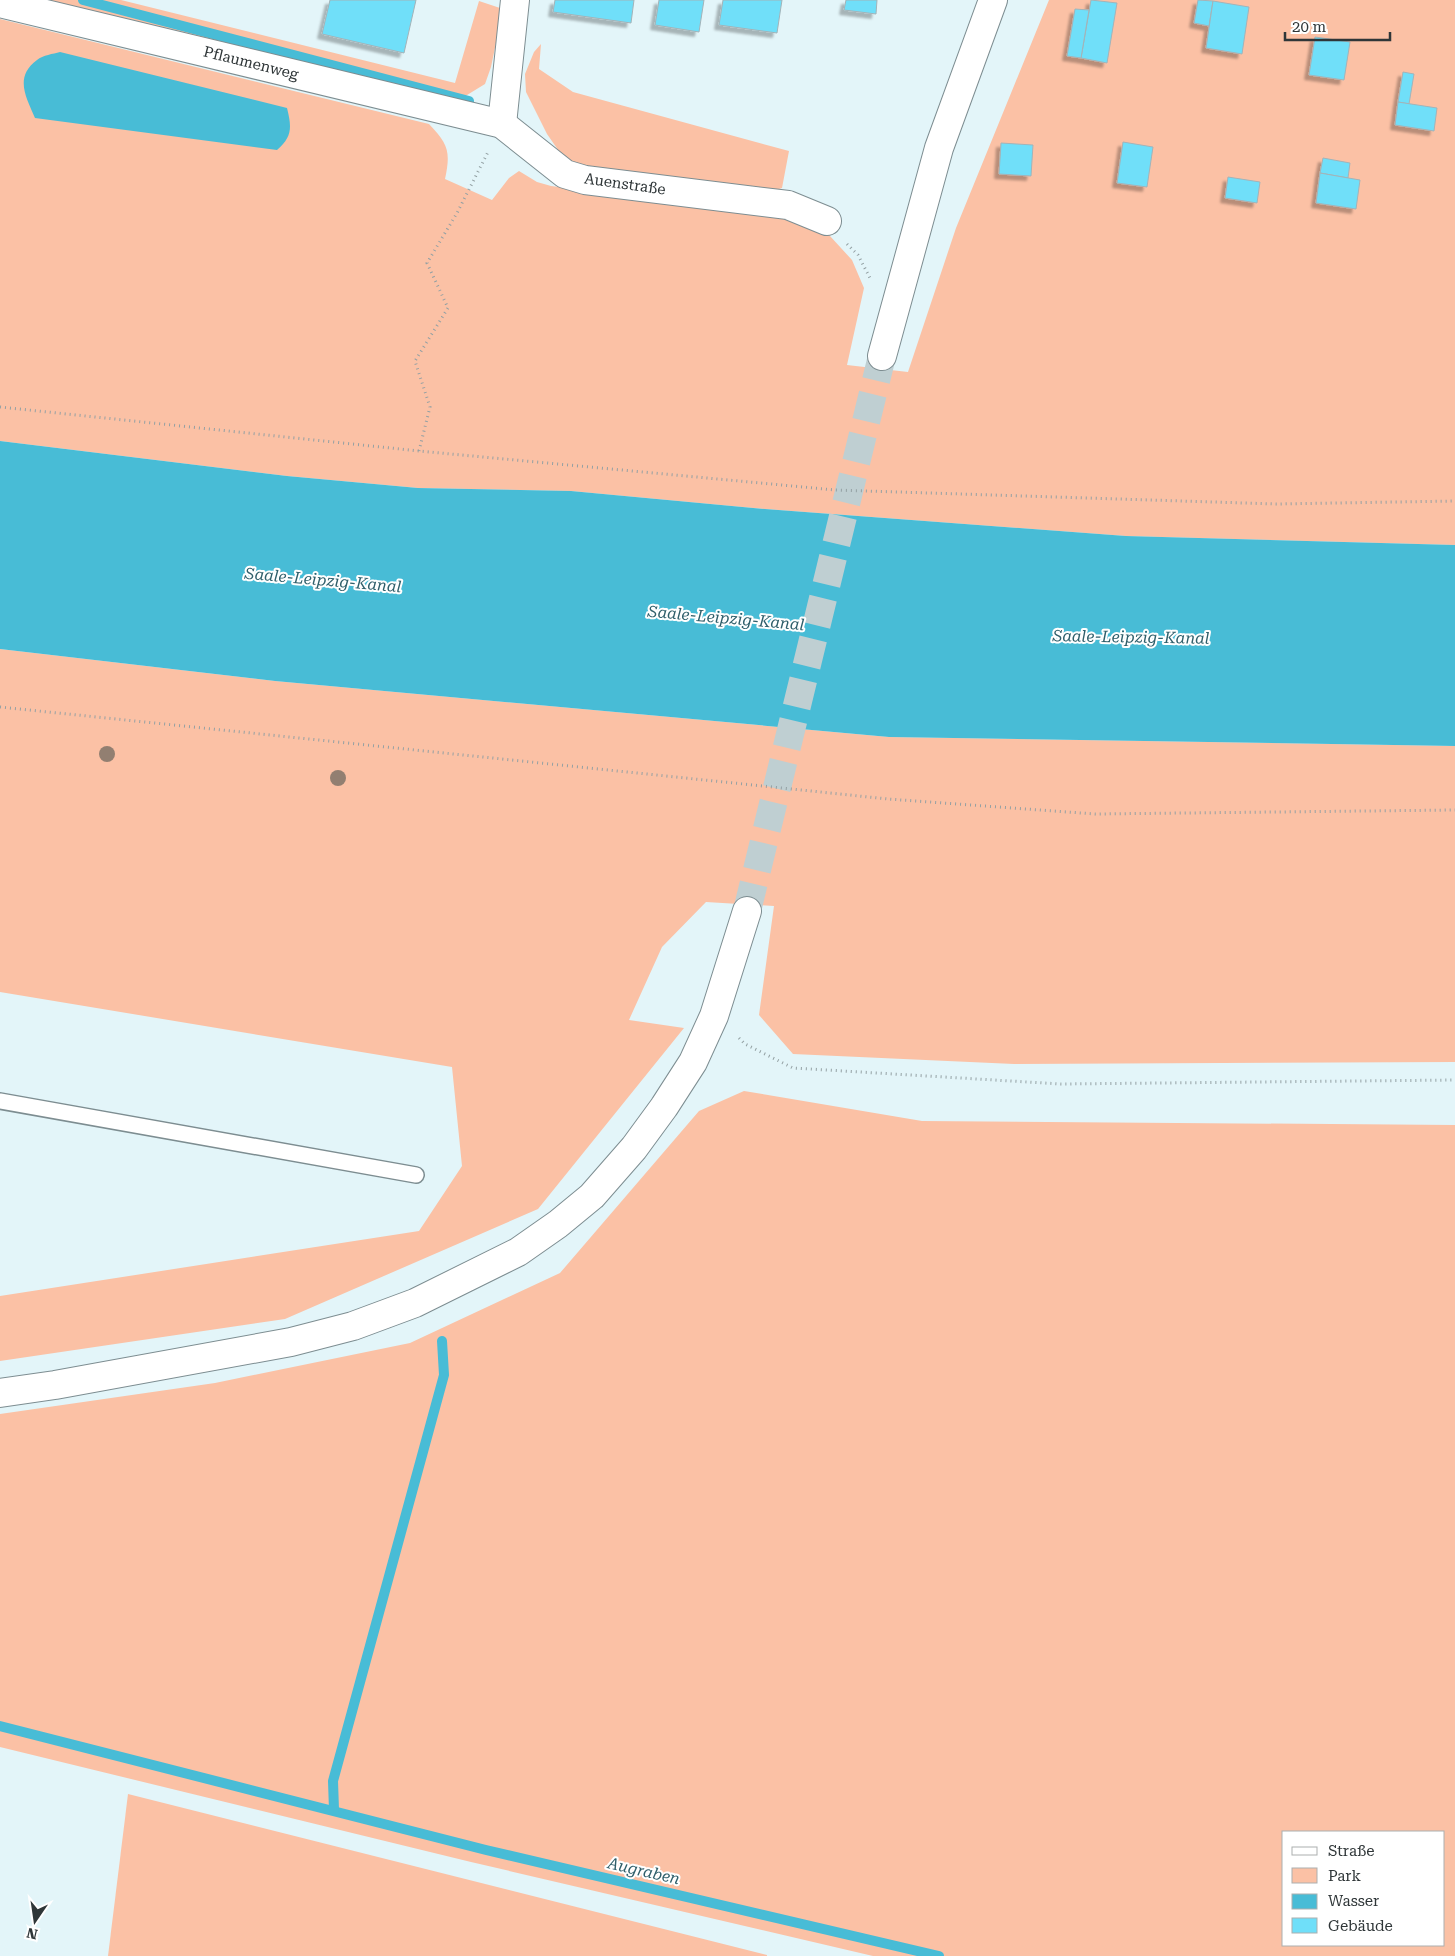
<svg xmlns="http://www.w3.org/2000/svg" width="1455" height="1956" font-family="'Roboto Serif',serif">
<defs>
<filter id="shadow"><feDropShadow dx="-4.5" dy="4.5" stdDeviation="1" flood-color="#0004"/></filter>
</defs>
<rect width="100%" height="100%" fill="#e3f5f9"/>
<g fill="#fbc1a5" fill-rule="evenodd">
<polygon points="30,0 121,0 455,83 479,1 503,9 491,67 485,84 454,103"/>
<path d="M1049 0H1455V545L1126 536 765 509 571 491 418 488 287 476 0 441V19L429 124C448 144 451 151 445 179L492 200 509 178 519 171 537 182 551 186 795 217 814 226 830 236 852 260 864 288 847 365 908 372 956 228Z"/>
<polygon points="541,44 539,69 573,92 789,151 782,188 773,191 592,172 563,157 547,134 526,92 525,74 534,52"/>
<polygon points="0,649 275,681 889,737 1455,746 1455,1062 1014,1064 793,1054 759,1015 774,906 706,902 662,947 629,1020 684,1028 538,1209 285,1319 0,1361 0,1296 419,1231 462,1166 452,1067 0,992"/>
<path d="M744 1091 922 1121 1455 1125V1956H873L471 1862 0 1747V1414L215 1383 410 1343 560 1273 699 1111ZM1284 1832H1444V1945H1284Z"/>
<polygon points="128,1794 767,1955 767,1956 108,1956"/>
</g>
<g fill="#48bcd6">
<path d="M60 52 287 108C292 128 292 137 277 150L35 118C26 97 14 77 37 60 43 55 53 54 60 52Z"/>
<polygon points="0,441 287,476 418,488 571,491 765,509 1126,536 1455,545 1455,746 889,737 275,681 0,649"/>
</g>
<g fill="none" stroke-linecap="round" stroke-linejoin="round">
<g stroke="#48bcd6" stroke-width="10">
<polyline points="83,0 469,101"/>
<polyline points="0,1726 486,1850 939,1956"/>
<polyline points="334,1810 333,1781 444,1375 442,1341"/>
</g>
</g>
<g fill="#6fdff9" stroke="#a3b3b8" filter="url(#shadow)">
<polygon points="330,0 416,0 404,53 322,34"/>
<polygon points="555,0 634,0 631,23 553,12"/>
<polygon points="659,0 704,0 699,32 655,25"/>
<polygon points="723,0 782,0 777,33 719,25"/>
<polygon points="846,0 877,0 876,14 844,10"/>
<polygon points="1091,0 1117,3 1107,63 1081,58"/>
<polygon points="1198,0 1213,1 1209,26 1194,23"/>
<polygon points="1213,1 1249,7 1242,54 1206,48"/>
<polygon points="1075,9 1089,10 1081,58 1067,56"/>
<polygon points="1315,37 1350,42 1344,80 1309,75"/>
<polygon points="1403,72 1414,74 1409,104 1398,102"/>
<polygon points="1398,102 1437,108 1434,131 1395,125"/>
<polygon points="1123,142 1153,147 1147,187 1117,183"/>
<polygon points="1001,143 1033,145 1031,176 999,174"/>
<polygon points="1323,158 1350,163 1348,178 1320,173"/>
<polygon points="1320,173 1360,180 1356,209 1316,203"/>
<polygon points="1228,177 1260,182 1257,203 1225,198"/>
</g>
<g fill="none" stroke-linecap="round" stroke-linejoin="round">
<polyline stroke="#bfcfd2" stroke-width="28" stroke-dasharray="28 14" stroke-linecap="butt" points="747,911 882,356"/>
<g stroke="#7d8d91" stroke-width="18">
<polyline id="lane" points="0,1101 416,1175"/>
</g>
<g stroke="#7d8d91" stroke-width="30">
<g id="street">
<polyline points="0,3 502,124 565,174 585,180 788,205 827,221"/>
<polyline points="502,124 515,0"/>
</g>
</g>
<g stroke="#7d8d91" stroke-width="30">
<g id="secondary">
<polyline points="882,356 939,148 993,0"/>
<polyline points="0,1393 55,1385 291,1342 353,1326 415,1303 518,1252 558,1224 592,1196 634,1148 664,1107 693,1062 714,1016 747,911"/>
</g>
</g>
<g stroke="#93a0a3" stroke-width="3" stroke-dasharray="1 4" stroke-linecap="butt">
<polyline points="847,244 858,255 870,278"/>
<polyline points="0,407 419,451 835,490 1276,504 1455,501"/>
<polyline points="419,451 430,407 415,361 448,308 427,263 457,213 488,152"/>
<polyline points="0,707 888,799 1095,814 1455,810"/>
<polyline points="739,1038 745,1044 793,1068 1061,1084 1455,1080"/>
</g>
<use href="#lane" stroke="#fff" stroke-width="15"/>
<use href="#street" stroke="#fff" stroke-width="28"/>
<use href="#secondary" stroke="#fff" stroke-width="28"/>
</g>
<g fill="#927f71">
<circle cx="107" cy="754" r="8"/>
<circle cx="338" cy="778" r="8"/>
</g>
<g text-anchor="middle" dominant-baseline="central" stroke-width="4" stroke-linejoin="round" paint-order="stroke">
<g font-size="15" fill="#2f3638" stroke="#fff">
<text transform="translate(251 63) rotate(14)">Pflaumenweg</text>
<text transform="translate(625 184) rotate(8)">Auenstraße</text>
</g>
<g font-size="16" font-style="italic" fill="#2f5f6b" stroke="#fff">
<text transform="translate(323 580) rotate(5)">Saale-Leipzig-Kanal</text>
<text transform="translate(726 618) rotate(5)">Saale-Leipzig-Kanal</text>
<text transform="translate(1131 637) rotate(1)">Saale-Leipzig-Kanal</text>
<text transform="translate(644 1871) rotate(13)">Augraben</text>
</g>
</g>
<rect x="1282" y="1831" width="162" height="115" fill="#ffffff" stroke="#acafaf"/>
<rect x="1292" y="1847" width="25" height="8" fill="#ffffff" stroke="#acafaf"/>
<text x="1328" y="1856" font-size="15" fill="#2f3638">Straße</text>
<rect x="1292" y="1868" width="25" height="15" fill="#fbc1a5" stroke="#acafaf"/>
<text x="1328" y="1881" font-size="15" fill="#2f3638">Park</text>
<rect x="1292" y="1894" width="25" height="15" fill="#48bcd6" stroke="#acafaf"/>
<text x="1328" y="1906" font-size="15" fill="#2f3638">Wasser</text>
<rect x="1292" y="1918" width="25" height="15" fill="#6fdff9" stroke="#acafaf"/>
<text x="1328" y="1931" font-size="15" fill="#2f3638">Gebäude</text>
<g transform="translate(35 1921) rotate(193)" stroke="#ffffff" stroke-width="4" paint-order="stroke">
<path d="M0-4L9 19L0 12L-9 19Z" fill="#2f3638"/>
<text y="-8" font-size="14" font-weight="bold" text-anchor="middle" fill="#2f3638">N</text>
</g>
<path d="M1285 32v8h105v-8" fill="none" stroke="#2f3638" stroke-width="2.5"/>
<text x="1292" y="32" font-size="15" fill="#2f3638" stroke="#ffffff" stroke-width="4" paint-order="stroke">20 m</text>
</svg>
